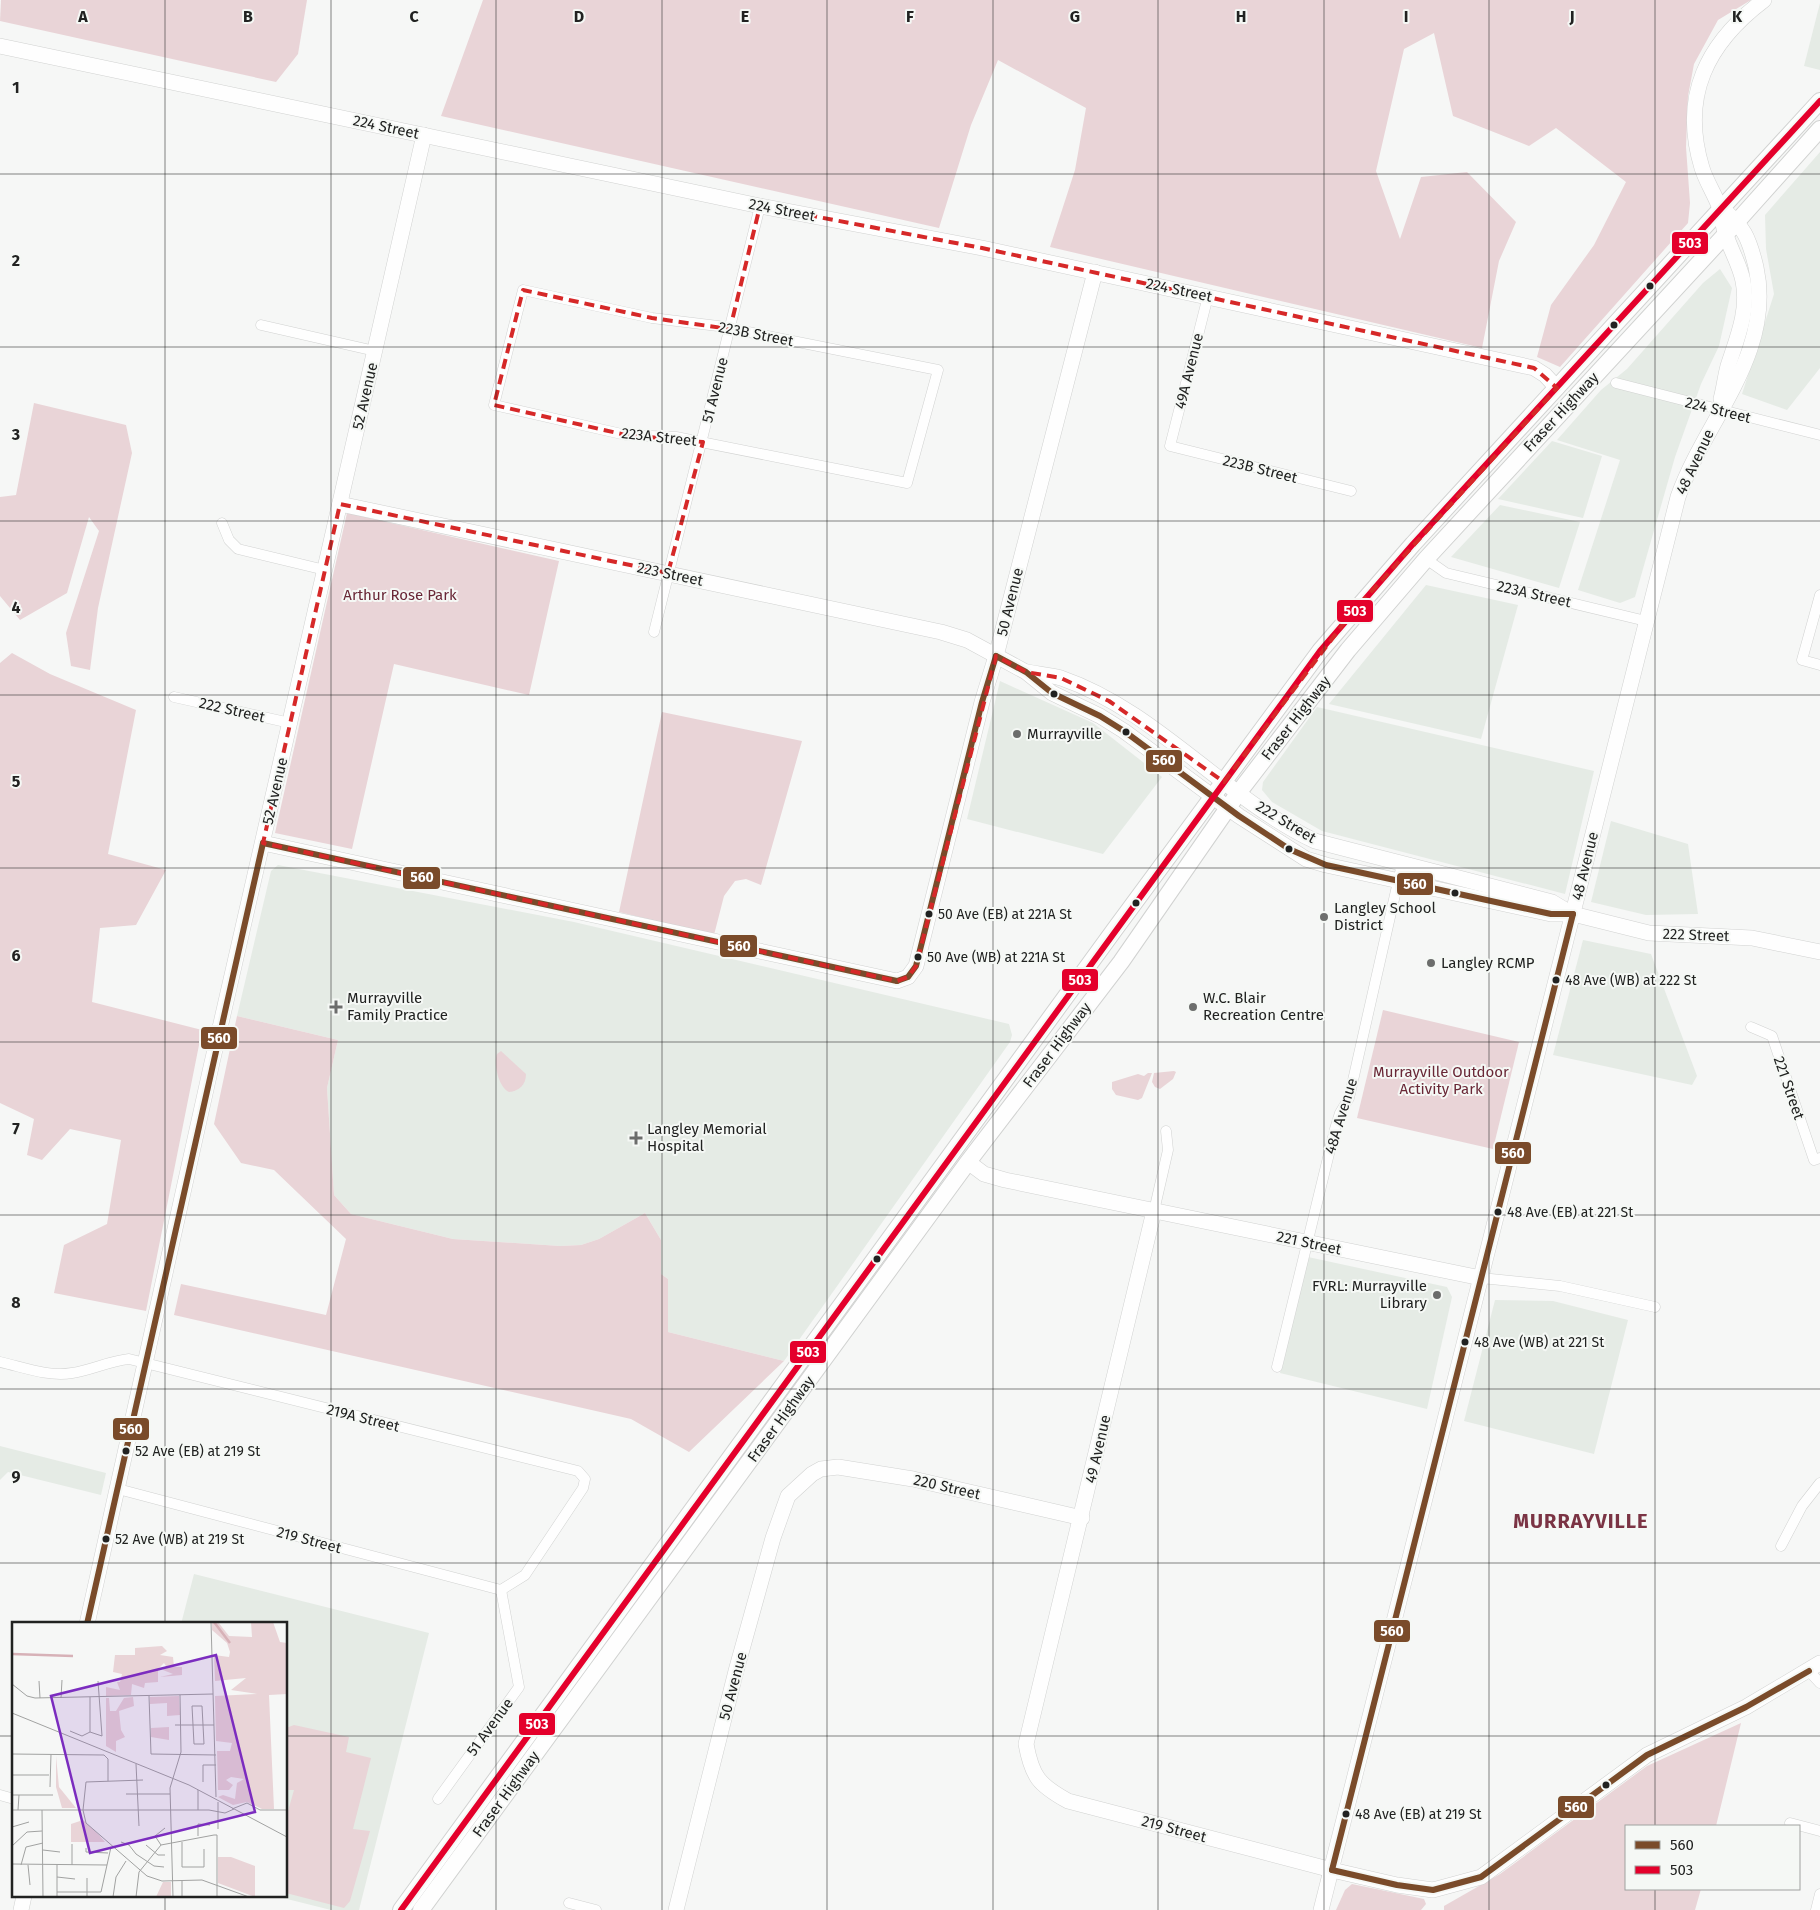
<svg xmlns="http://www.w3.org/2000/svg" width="1820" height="1910" font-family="'Fira Sans',sans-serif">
<rect width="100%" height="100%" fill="#f6f7f6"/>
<g fill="#e5ebe5">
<polygon points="1820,3 1820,70 1804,66"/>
<polygon points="1820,152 1820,368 1787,410 1742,394 1774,294 1766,249 1765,215"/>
<polygon points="1720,269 1732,288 1719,346 1701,384 1675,457 1635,597 1620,603 1578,590 1620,460 1557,440 1601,390 1627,369 1703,283"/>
<polygon points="1552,441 1602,456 1583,518 1498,499"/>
<polygon points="1500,505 1580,522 1559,588 1451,557"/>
<polygon points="1426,585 1518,605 1481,739 1329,704"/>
<polygon points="1000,681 1093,723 1162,777 1103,854 967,819"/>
<polygon points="1317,707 1594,771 1565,894 1322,831 1272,802 1262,790 1263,782"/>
<polygon points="1611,821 1688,844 1698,914 1646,915 1591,902"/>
<polygon points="278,865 574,922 1009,1024 1012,1035 1010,1042 784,1361 668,1332 668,1279 661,1274 661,1240 645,1213 599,1239 581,1245 560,1246 453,1239 351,1214 334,1195 327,1088 338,1040 237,1016 271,871"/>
<polygon points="1583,940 1651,954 1697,1076 1692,1085 1553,1055"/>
<polygon points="1308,1257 1447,1287 1452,1297 1427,1409 1280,1373"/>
<polygon points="1495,1300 1553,1301 1628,1320 1594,1454 1464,1421"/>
<polygon points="0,1446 106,1473 101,1495 8,1472 0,1480"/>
<polygon points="194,1574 429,1633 359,1910 331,1910 275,1896 286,1896 286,1624 181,1624"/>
</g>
<g fill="#e9d4d7">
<polygon points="1,0 307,0 298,54 276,82 0,21"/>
<polygon points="483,0 1751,0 1718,20 1694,64 1688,96 1686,147 1690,203 1688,223 1560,367 1537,357 1551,305 1594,245 1626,182 1556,128 1529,146 1453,116 1434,33 1404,49 1376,171 1400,239 1421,177 1467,172 1516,222 1499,261 1482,348 1050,247 1075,170 1086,108 998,60 971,125 939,228 441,116"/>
<polygon points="34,403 126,425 132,453 98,608 90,670 71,666 66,633 99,531 89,517 67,593 20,620 0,596 0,497 16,495"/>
<polygon points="347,513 559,561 529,695 394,664 352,849 275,833"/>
<polygon points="12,653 50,674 136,710 108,854 166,870 136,925 100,928 92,1002 202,1030 146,1311 54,1293 64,1245 107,1224 121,1140 70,1129 42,1160 27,1155 34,1119 0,1103 0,663"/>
<polygon points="662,712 802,741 761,885 746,879 735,881 724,896 714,935 619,912"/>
<polygon points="1383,1010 1519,1042 1493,1149 1357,1118"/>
<polygon points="237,1016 338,1040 327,1088 334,1195 351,1214 453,1239 560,1246 581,1245 599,1239 645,1213 661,1240 661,1274 668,1279 668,1332 784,1361 689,1452 631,1419 174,1315 181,1284 326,1315 346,1239 274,1170 241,1163 214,1124"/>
<path d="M501 1051 526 1074C526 1085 519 1091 509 1092 499 1088 493 1064 497 1054Z"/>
<polygon points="1174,1071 1176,1072 1173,1079 1160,1089 1155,1087 1152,1082 1154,1073"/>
<polygon points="1148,1073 1152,1073 1142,1098 1138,1100 1116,1095 1112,1089 1112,1082 1138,1074 1144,1076"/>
<polygon points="1741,1723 1716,1826 1626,1826 1626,1889 1701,1889 1695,1910 1444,1910 1444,1906 1500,1874 1647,1766"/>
<polygon points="294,1725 349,1737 346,1752 371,1758 353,1829 370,1831 350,1901 344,1908 286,1893 286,1818 294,1790 286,1790 286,1728"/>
<polygon points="1352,1884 1424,1899 1426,1904 1421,1910 1336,1910 1345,1890"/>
</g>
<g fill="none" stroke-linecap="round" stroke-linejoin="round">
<g stroke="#d1d2d1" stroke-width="11">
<g id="street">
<polygon points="523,290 652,318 718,326 938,370 907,483 676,437 626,435 494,405"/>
<polyline points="1208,296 1170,446 1351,491"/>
<polyline points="261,325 375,351"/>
<polyline points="1616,383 1820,435"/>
<polyline points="222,523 229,540 238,549 325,570"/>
<polyline points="1426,559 1446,573 1646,621"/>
<polyline points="1820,595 1802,660 1820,665"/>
<polyline points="654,632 760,206"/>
<polyline points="174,697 290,723"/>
<polyline points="1751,1027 1772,1036 1814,1160 1820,1158"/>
<polyline points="1154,1211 1168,1150 1166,1131"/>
<polyline points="1481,1278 1560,1286 1655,1307"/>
<path d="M0 1362C23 1367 48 1377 72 1373 92 1370 109 1361 129 1359L578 1471 585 1479 583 1488 525 1575 501 1590"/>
<polyline points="1277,1367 1335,1129 1340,1113 1349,1098 1402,864"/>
<polyline points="118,1489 501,1590"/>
<polyline points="1781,1546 1802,1506 1820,1483"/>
<polyline points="1809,1671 1820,1683"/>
<polyline points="0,1795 14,1799"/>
<polyline points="438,1799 519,1687 501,1590"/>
<polyline points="1790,1823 1820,1831"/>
<polyline points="569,1903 596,1910"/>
<polyline points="1816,1910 1820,1894"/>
</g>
</g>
<g stroke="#d1d2d1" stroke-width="16">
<g id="secondary">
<polyline points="0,46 760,206 982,248 1534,368 1545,375 1557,388"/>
<path d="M1721 399C1724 388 1725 377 1728 366 1737 338 1749 311 1743 281 1740 265 1731 251 1726 235 1722 226 1723 215 1719 206 1714 193 1706 181 1702 168 1680 96 1707 43 1764 0"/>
<polyline points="340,504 941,632 967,640 1026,672 1052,693 1100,716 1124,731 1239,816 1306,859 1326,865 1551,914 1573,914 1649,933 1752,938 1820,952"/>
<path d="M1027 672C1038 674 1051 675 1061 678 1157 711 1224 798 1315 841L1552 902 1572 914"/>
<polyline points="263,843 897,981 908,977 916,966 982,702 996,656 1095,272"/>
<polyline points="968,1162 984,1174 1005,1180 1481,1278"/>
<path d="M1154 1211 1026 1744C1032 1777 1039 1785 1068 1801L1332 1870 1397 1885 1433 1890 1481 1877 1647 1755 1746 1707 1820 1663"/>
<polyline points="87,1624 211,1067 424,135"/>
<polyline points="21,1910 24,1896"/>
<polyline points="676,1910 736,1671 773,1538 788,1496 812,1474 821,1469 838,1467 913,1479 1082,1518"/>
<path d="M1321 1910 1678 497C1705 420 1775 354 1756 267 1749 238 1744 226 1720 207"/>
</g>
</g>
<g stroke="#d1d2d1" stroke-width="18">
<g id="primary">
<polyline points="401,1910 1115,929 1320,651 1413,544 1820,101"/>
<polyline points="421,1910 968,1162 1121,962 1239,792 1348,650 1426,559 1725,235 1820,129"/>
</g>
</g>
<use href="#street" stroke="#fefefe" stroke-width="10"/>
<use href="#secondary" stroke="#fefefe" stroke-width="15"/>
<use href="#primary" stroke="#fefefe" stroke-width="16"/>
<g stroke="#f5f8f5" stroke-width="10">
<g id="bus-1">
<polyline points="996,656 1026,672 1052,693 1100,716 1124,731 1239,816 1289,849 1326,865 1551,914 1573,914"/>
<polyline points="263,843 897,981"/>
<polyline points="897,981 908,977 916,966 982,702 996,656"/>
<polyline points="87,1624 263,843"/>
<polyline points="1332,1870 1573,914"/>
<polyline points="1332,1870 1397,1885 1433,1890 1481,1877 1647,1755 1746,1707 1809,1671"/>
</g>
</g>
<g stroke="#f5f8f5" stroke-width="10">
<polyline id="bus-2" points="401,1910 1320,651 1413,544 1820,101"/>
</g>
<use href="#bus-1" stroke="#7a4b2a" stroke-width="6"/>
<use href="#bus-2" stroke="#e4002b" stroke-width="6"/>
</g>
<path fill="none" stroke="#d62828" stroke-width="4" stroke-dasharray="10 6" stroke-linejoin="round" d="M760 206 982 248 1534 368 1557 388 1350 615 1224 782 1109 701 1061 678 1026 672 996 656 916 966 908 977 897 981 263 843 340 504 668 573 703 442 626 435 494 405 523 290 652 318 730 329Z"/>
<path fill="none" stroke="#212221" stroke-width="1" stroke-opacity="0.55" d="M165 0V1624M331 0V1910M496 0V1910M662 0V1910M827 0V1910M993 0V1910M1158 0V1910M1324 0V1910M1489 0V1910M1655 0V1826M0 174H1820M0 347H1820M0 521H1820M0 695H1820M0 868H1820M0 1042H1820M0 1215H1820M0 1389H1820M0 1563H1820M0 1736H14M286 1736H1820M1655 1889V1910M165 1896V1910"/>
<g fill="#212221" stroke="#f5f8f5" stroke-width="2">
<circle cx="1650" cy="286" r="4.5"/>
<circle cx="1614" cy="325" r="4.5"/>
<circle cx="1054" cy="694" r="4.5"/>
<circle cx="1126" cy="732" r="4.5"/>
<circle cx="1289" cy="849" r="4.5"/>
<circle cx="1455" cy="893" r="4.5"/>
<circle cx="1136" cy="903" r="4.5"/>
<circle cx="929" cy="914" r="4.5"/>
<circle cx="918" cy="957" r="4.5"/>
<circle cx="1556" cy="980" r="4.5"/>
<circle cx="1498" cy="1212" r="4.5"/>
<circle cx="877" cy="1259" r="4.5"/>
<circle cx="1465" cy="1342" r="4.5"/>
<circle cx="126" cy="1451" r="4.5"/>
<circle cx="106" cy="1539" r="4.5"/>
<circle cx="1606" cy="1785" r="4.5"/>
<circle cx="1346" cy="1814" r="4.5"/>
</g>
<g fill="#6c6d6c" stroke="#f5f8f5" stroke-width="2">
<circle cx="1017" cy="734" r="5"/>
<circle cx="1324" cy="917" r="5"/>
<circle cx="1431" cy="963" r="5"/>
<path d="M333.5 999.5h5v5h5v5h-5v5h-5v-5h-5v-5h5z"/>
<circle cx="1193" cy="1007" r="5"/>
<path d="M633.5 1130.5h5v5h5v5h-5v5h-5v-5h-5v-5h5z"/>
<circle cx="1437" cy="1295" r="5"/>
</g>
<g text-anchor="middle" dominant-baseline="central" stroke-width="4" stroke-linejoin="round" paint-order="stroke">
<g font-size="14" fill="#212221" stroke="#f5f8f5" text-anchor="start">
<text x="938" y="914">50 Ave (EB) at 221A St</text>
<text x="927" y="957">50 Ave (WB) at 221A St</text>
<text x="1565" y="980">48 Ave (WB) at 222 St</text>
<text x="1507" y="1212">48 Ave (EB) at 221 St</text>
<text x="1474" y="1342">48 Ave (WB) at 221 St</text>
<text x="135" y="1451">52 Ave (EB) at 219 St</text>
<text x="115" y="1539">52 Ave (WB) at 219 St</text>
<text x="1355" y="1814">48 Ave (EB) at 219 St</text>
</g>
<g font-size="15" fill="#212221" stroke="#f5f8f5">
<text transform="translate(386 127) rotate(12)">224 Street</text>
<text transform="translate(782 210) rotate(11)">224 Street</text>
<text transform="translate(1179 290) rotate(12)">224 Street</text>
<text transform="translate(756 334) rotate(11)">223B Street</text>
<text transform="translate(1189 371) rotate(-76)">49A Avenue</text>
<text transform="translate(715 390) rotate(-76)">51 Avenue</text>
<text transform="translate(365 396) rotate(-77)">52 Avenue</text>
<text transform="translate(1718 410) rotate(14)">224 Street</text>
<text transform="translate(1561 412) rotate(-47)">Fraser Highway</text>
<text transform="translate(659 437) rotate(6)">223A Street</text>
<text transform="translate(1695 462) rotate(-65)">48 Avenue</text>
<text transform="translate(1260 469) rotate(14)">223B Street</text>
<text transform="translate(670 574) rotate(12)">223 Street</text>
<text transform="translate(1534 594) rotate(13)">223A Street</text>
<text transform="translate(1010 602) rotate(-76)">50 Avenue</text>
<text transform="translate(232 710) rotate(13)">222 Street</text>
<text transform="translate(1296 718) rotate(-52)">Fraser Highway</text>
<text transform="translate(275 791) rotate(-77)">52 Avenue</text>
<text transform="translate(1286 822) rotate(31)">222 Street</text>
<text transform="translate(1585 866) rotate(-76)">48 Avenue</text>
<text transform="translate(1696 935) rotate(2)">222 Street</text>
<text transform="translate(1057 1045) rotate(-53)">Fraser Highway</text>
<text transform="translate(1789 1088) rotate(71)">221 Street</text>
<text transform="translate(1341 1116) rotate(-73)">48A Avenue</text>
<text transform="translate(1309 1243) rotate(12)">221 Street</text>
<text transform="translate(363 1418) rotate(14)">219A Street</text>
<text transform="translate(781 1419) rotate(-54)">Fraser Highway</text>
<text transform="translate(1098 1449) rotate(-77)">49 Avenue</text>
<text transform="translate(947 1487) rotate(13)">220 Street</text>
<text transform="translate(309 1540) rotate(15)">219 Street</text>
<text transform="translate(733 1686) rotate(-75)">50 Avenue</text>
<text transform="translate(490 1727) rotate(-54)">51 Avenue</text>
<text transform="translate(506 1794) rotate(-54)">Fraser Highway</text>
<text transform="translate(1174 1829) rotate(15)">219 Street</text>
</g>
<g font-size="15" fill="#692736" stroke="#f5f8f5">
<text x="400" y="595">Arthur Rose Park</text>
<text x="1441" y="1072">Murrayville Outdoor<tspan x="1441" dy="17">Activity Park</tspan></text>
</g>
<g font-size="15" fill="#212221" stroke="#f5f8f5" text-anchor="start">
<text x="1027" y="734">Murrayville</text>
<text x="1334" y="908">Langley School<tspan x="1334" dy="17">District</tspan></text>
<text x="1441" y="963">Langley RCMP</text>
<text x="347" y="998">Murrayville<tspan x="347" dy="17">Family Practice</tspan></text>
<text x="1203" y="998">W.C. Blair<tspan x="1203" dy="17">Recreation Centre</tspan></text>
<text x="647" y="1129">Langley Memorial<tspan x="647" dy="17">Hospital</tspan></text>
<text x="1427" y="1286" text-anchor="end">FVRL: Murrayville<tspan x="1427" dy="17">Library</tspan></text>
</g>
<g font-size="20" font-weight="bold" letter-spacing="1" fill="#7b3444" stroke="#f5f8f5">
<text x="1581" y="1521">MURRAYVILLE</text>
</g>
</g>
<g transform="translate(12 1622)">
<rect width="275" height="275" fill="#f6f7f6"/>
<path d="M200 0H206L217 14 240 15 239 0H261L268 20 275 21V72L257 73 262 187H250L235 180 221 183 206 175 211 173 223 177 225 161 232 157 219 155 214 158 221 163 217 168H206L205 129H218L220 121 204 119 203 74 245 72 219 68 234 56 203 59 202 33 217 35 218 30 215 21 200 8ZM150 24 155 29 148 33 161 35 162 45H170V53L148 55 161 52 151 48 154 44 152 41 146 47V60L133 61 132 66 120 62 119 73 94 74V65L108 68 105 60H108L110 52 101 50 103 33H123V26ZM167 74 168 93 155 94V81L138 82V75ZM121 75 122 84 107 89 109 108 113 115 104 119V130L94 124V76H97L98 89H104L112 76ZM157 105V118L139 115V106ZM44 134 47 165 64 186H50L44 165ZM71 198 87 213 93 220H59V202ZM206 235H219L243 244V275L206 261ZM151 260H159V275H144Z" fill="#e9d4d7"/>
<path fill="none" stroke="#d7b1b7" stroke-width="2.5" d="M202 0 218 21M0 32 61 34"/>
<path fill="none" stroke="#a1a2a1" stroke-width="1" d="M199 0 204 175M27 59 28 76M0 62 15 74 23 76 201 72M137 74 139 132 204 133M49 76 50 58M180 84H190L192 122H182ZM0 91 177 163 275 215M163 103H202M58 109 70 114 78 110M78 110 90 114 86 59M78 110V75M0 132 92 133 96 137V159M124 142 127 204M0 153H37M131 158 74 160 71 188 74 201 135 254 150 259 190 258 237 275M191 160V143H204M38 165 39 132M114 172H158M0 173H41M206 180V207M220 187 235 181 248 188H275M0 188H197L213 191 222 187M6 188 7 173M30 188 31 275M186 188V168M0 205 17 200M186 214V202L198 203M109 220 117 223 124 232 142 244 152 245M170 220V245H192V227M134 223 146 233H153M149 223 143 214 153 206M0 224 15 210 30 209M74 226V230L96 231M31 228 48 230M0 242 95 243M9 243 14 225 31 221M16 243 18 263M45 243V275M60 243V222M45 255 63 257M45 270H89L99 225M75 275V256M101 275 104 255 114 239M124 275 127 250 149 223 202 213H205V275M161 275 158 166 169 130 168 73M170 275V259"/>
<path fill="#7b2cbf" fill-opacity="0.15" stroke="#7b2cbf" stroke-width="2.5" d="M204 33 243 190 78 231 39 74Z"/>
<rect width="275" height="275" fill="none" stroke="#212221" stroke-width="2.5"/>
</g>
<g font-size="16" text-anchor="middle" font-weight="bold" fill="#212221" stroke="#f5f8f5" stroke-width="4" stroke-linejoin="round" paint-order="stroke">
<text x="83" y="22">A</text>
<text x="248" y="22">B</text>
<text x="414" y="22">C</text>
<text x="579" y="22">D</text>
<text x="745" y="22">E</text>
<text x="910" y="22">F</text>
<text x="1075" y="22">G</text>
<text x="1241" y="22">H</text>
<text x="1406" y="22">I</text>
<text x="1572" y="22">J</text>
<text x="1737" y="22">K</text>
<text x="16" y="93">1</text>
<text x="16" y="266">2</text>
<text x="16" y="440">3</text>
<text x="16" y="613">4</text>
<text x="16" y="787">5</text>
<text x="16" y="961">6</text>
<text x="16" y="1134">7</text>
<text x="16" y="1308">8</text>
<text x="16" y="1482">9</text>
</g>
<g stroke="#f5f8f5" stroke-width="2">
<rect x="1671" y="231" width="38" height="24" rx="5" fill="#e4002b"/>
<rect x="1336" y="599" width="38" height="24" rx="5" fill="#e4002b"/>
<rect x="1145" y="749" width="38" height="24" rx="5" fill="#7a4b2a"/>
<rect x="402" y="866" width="39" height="24" rx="5" fill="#7a4b2a"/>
<rect x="1396" y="872" width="38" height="24" rx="5" fill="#7a4b2a"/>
<rect x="719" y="934" width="39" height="24" rx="5" fill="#7a4b2a"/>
<rect x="1061" y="968" width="38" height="24" rx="5" fill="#e4002b"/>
<rect x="200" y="1026" width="38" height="24" rx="5" fill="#7a4b2a"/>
<rect x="1494" y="1141" width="38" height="24" rx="5" fill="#7a4b2a"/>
<rect x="789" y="1340" width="38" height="24" rx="5" fill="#e4002b"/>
<rect x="112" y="1417" width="38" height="24" rx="5" fill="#7a4b2a"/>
<rect x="1373" y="1619" width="38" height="24" rx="5" fill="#7a4b2a"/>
<rect x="518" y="1712" width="38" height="24" rx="5" fill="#e4002b"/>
<rect x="1557" y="1795" width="38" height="24" rx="5" fill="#7a4b2a"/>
</g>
<g font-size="14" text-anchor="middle" font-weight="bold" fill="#fff">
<text x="1690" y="248">503</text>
<text x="1355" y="616">503</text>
<text x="1164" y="765">560</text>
<text x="422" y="882">560</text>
<text x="1415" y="889">560</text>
<text x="739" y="951">560</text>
<text x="1080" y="985">503</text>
<text x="219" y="1043">560</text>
<text x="1513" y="1158">560</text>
<text x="808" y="1357">503</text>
<text x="131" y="1434">560</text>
<text x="1392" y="1636">560</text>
<text x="537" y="1729">503</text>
<text x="1576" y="1812">560</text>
</g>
<rect x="1625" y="1825" width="175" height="65" fill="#f5f8f5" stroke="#a0a2a0"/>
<rect x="1635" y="1841" width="25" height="8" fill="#7a4b2a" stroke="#a0a2a0"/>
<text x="1670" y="1850" font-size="15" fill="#212221">560</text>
<rect x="1635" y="1866" width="25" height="8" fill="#e4002b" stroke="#a0a2a0"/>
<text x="1670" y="1875" font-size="15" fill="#212221">503</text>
</svg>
